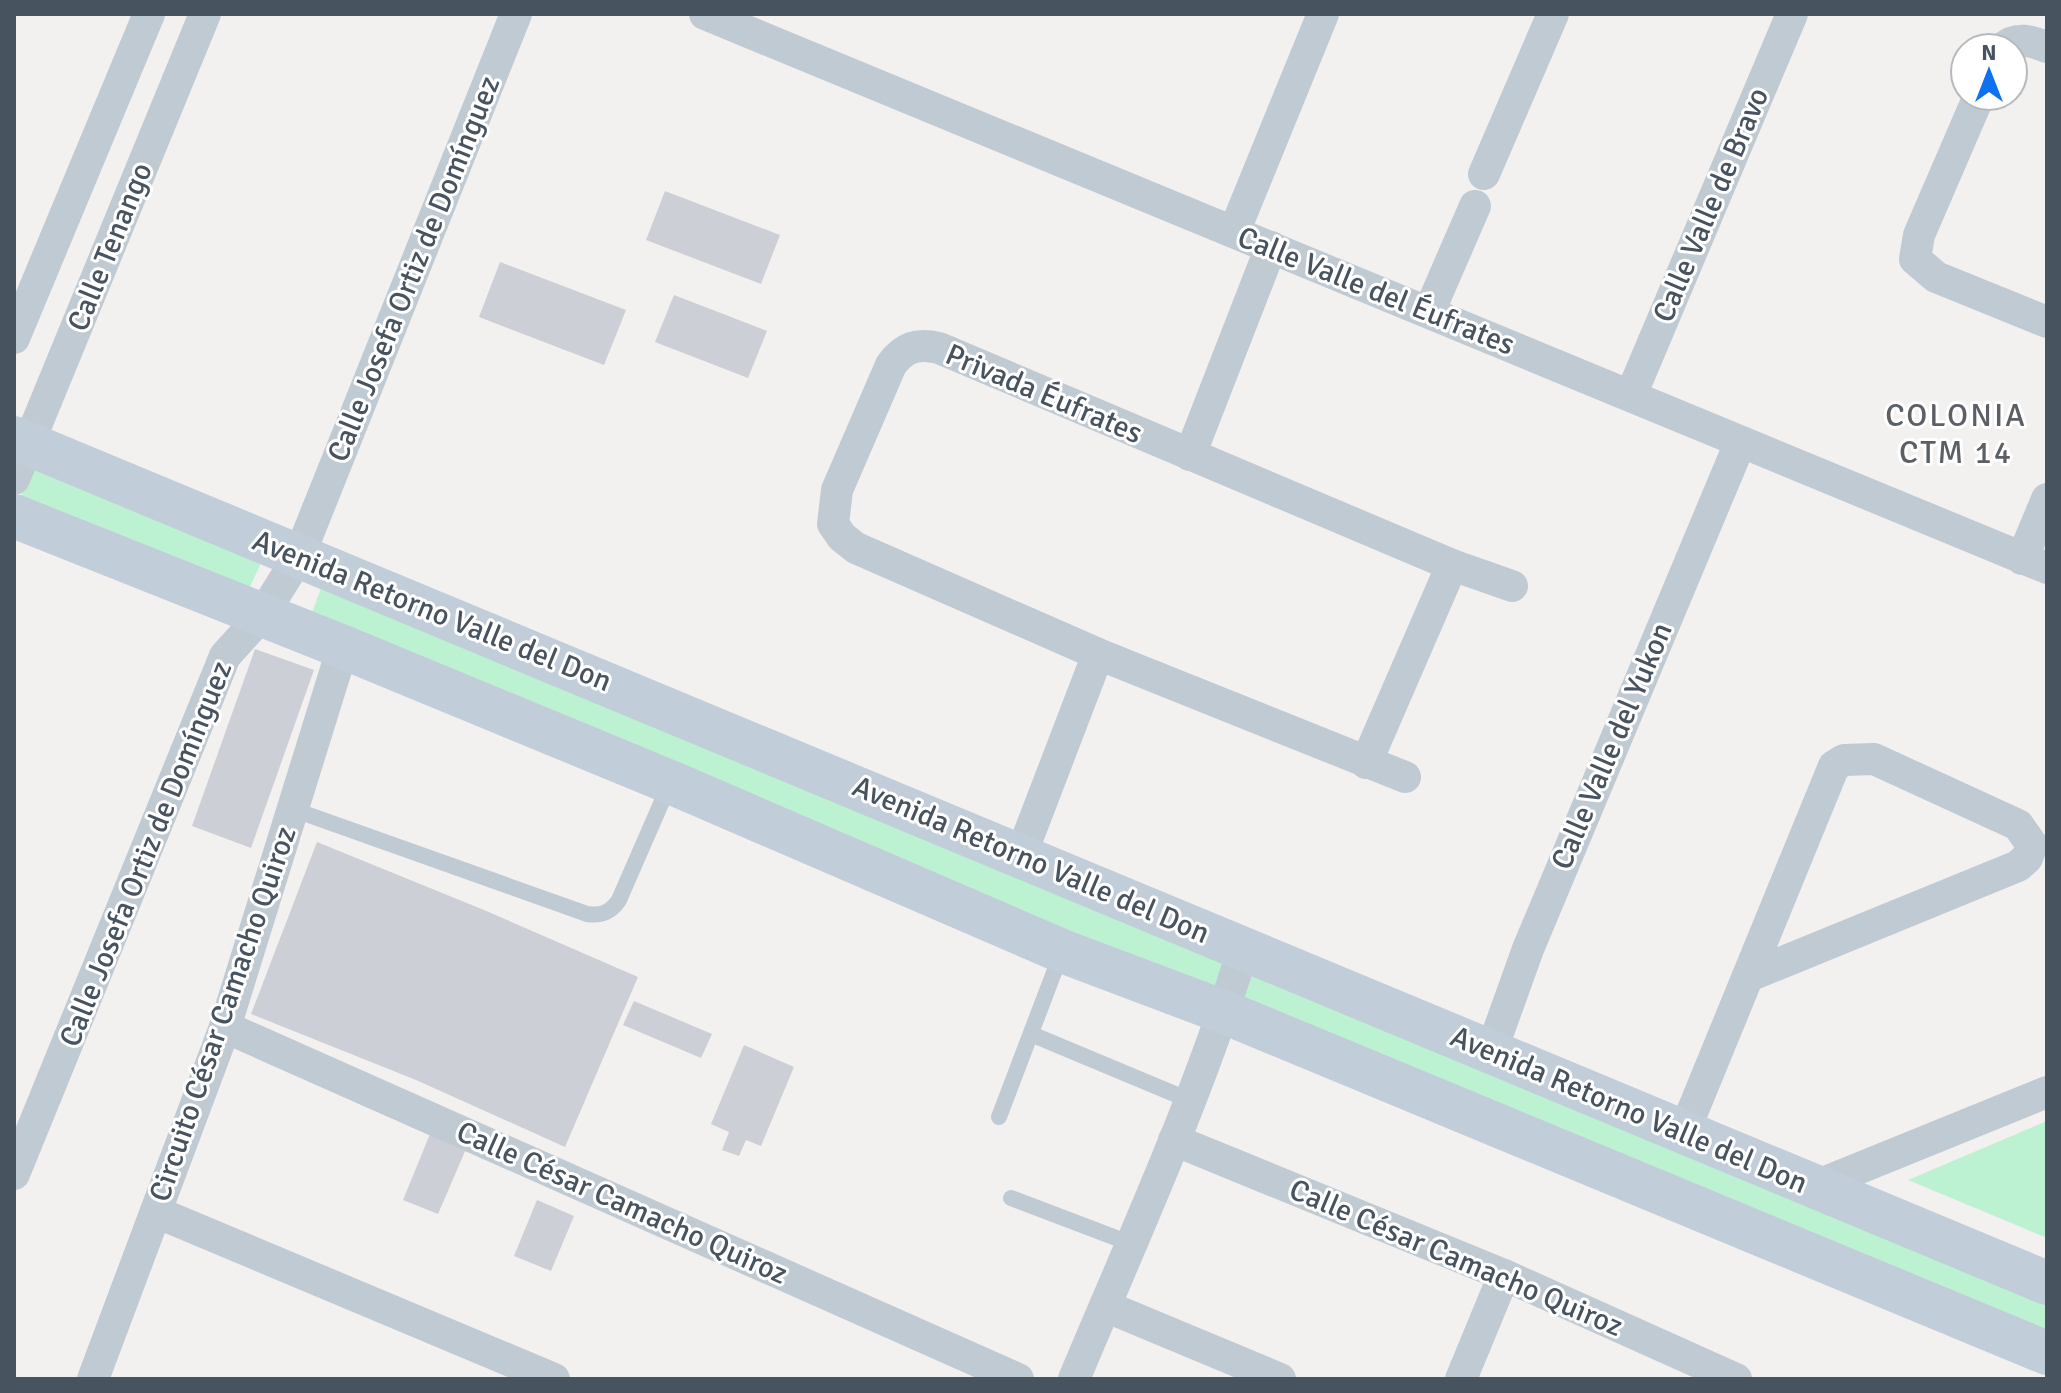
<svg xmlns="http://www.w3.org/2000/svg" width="2061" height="1393" font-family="Signika,sans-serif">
<rect width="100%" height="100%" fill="#f3f0f0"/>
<g fill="#bcf2d1">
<polygon points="38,463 262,561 246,595 16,505"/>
<polygon points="321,588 2047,1303 2047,1344 309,621"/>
<polygon points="2047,1121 2047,1238 1908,1180"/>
</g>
<g fill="#cccfd5">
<polygon points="665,191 780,235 761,284 646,240"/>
<polygon points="500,262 626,310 604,365 479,317"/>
<polygon points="674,295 767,331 748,378 655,342"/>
<polygon points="255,649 314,670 251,848 192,826"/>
<polygon points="317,842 484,910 638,977 565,1147 416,1080 251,1014"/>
<polygon points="634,1001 712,1034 701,1058 623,1025"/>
<polygon points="744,1045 794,1067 761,1146 746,1140 739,1156 722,1150 729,1132 711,1124"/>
<polygon points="430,1134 466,1149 438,1214 403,1200"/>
<polygon points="537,1200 574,1216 551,1271 514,1256"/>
</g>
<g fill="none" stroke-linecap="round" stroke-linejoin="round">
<g stroke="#c0cad3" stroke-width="16">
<path d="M292 809 587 914C602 916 611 912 619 900L670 783"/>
<polyline points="1031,1034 1189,1100"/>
<polyline points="999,1117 1061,954"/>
<polyline points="1011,1198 1132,1244"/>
</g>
<g stroke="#c0cad3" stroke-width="32">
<polyline points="705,14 2047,568"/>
<path d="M2003 48C2017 36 2031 41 2047 47"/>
<polyline points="1979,96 1919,235 1915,259 1936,277 2047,322"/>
<polyline points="1484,174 1553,14"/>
<polyline points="1234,232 1323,14"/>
<polyline points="1429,312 1475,206"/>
<polyline points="14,338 149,14"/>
<polyline points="1631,395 1792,14"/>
<polyline points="1190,455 1271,247"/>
<polyline points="14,479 205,14"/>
<polyline points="2022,559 2047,499"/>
<polyline points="1366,763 1452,565"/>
<path d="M1405 777 1098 654 856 548 842 537 833 524 837 490 891 365C904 347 917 343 939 348L1452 565 1512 586"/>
<polyline points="1021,855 1098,654"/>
<polyline points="225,1027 1018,1379"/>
<polyline points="1491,1052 1528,949 1740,443"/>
<polyline points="1684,1132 1834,766 1844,760 1874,759 2018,825 2032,845 2027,858 2018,866 1749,976"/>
<polyline points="1174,1140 1504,1275 1736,1379"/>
<polyline points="14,1174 225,656 263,614 299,556 516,14"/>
<polyline points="1813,1187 2047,1092"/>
<polyline points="156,1212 554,1379"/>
<polyline points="1105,1306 1280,1379"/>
<polyline points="93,1379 225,1027 343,647"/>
<path d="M1074 1379C1133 1238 1198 1097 1243 950"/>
<polyline points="1461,1379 1504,1275"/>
</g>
<g stroke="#c2cdda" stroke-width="44">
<polyline points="14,438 2047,1283"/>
<polyline points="14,516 343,647 670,782 1062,951 1224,1012 2047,1353"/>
</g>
</g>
<g text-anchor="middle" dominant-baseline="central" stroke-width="6" stroke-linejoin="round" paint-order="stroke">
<g font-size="30" fill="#47535f" stroke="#fff">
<text transform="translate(1711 205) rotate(-67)">Calle Valle de Bravo</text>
<text transform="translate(110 247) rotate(-68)">Calle Tenango</text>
<text transform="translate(414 269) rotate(-68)">Calle Josefa Ortiz de Domínguez</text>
<text transform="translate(1376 291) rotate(22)">Calle Valle del Éufrates</text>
<text transform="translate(1044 394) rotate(23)">Privada Éufrates</text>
<text transform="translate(432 611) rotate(22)">Avenida Retorno Valle del Don</text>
<text transform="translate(1612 746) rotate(-67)">Calle Valle del Yukon</text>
<text transform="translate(146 854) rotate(-68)">Calle Josefa Ortiz de Domínguez</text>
<text transform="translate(1031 860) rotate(23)">Avenida Retorno Valle del Don</text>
<text transform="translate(223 1014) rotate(-71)">Circuito César Camacho Quiroz</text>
<text transform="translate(1629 1110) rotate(23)">Avenida Retorno Valle del Don</text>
<text transform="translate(622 1203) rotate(24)">Calle César Camacho Quiroz</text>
<text transform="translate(1456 1258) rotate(23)">Calle César Camacho Quiroz</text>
</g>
<g font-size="32" letter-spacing="2" fill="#5c6065" stroke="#fff">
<text x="1956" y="415">COLONIA<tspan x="1956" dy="37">CTM 14</tspan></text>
</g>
</g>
<rect width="2061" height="1393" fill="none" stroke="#47535f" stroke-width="32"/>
<g transform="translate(1989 72)"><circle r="38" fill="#ffffff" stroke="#b5babf" stroke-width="2"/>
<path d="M0-6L14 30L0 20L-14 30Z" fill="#0e72ef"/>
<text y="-12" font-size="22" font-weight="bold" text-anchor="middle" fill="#47535f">N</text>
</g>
</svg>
